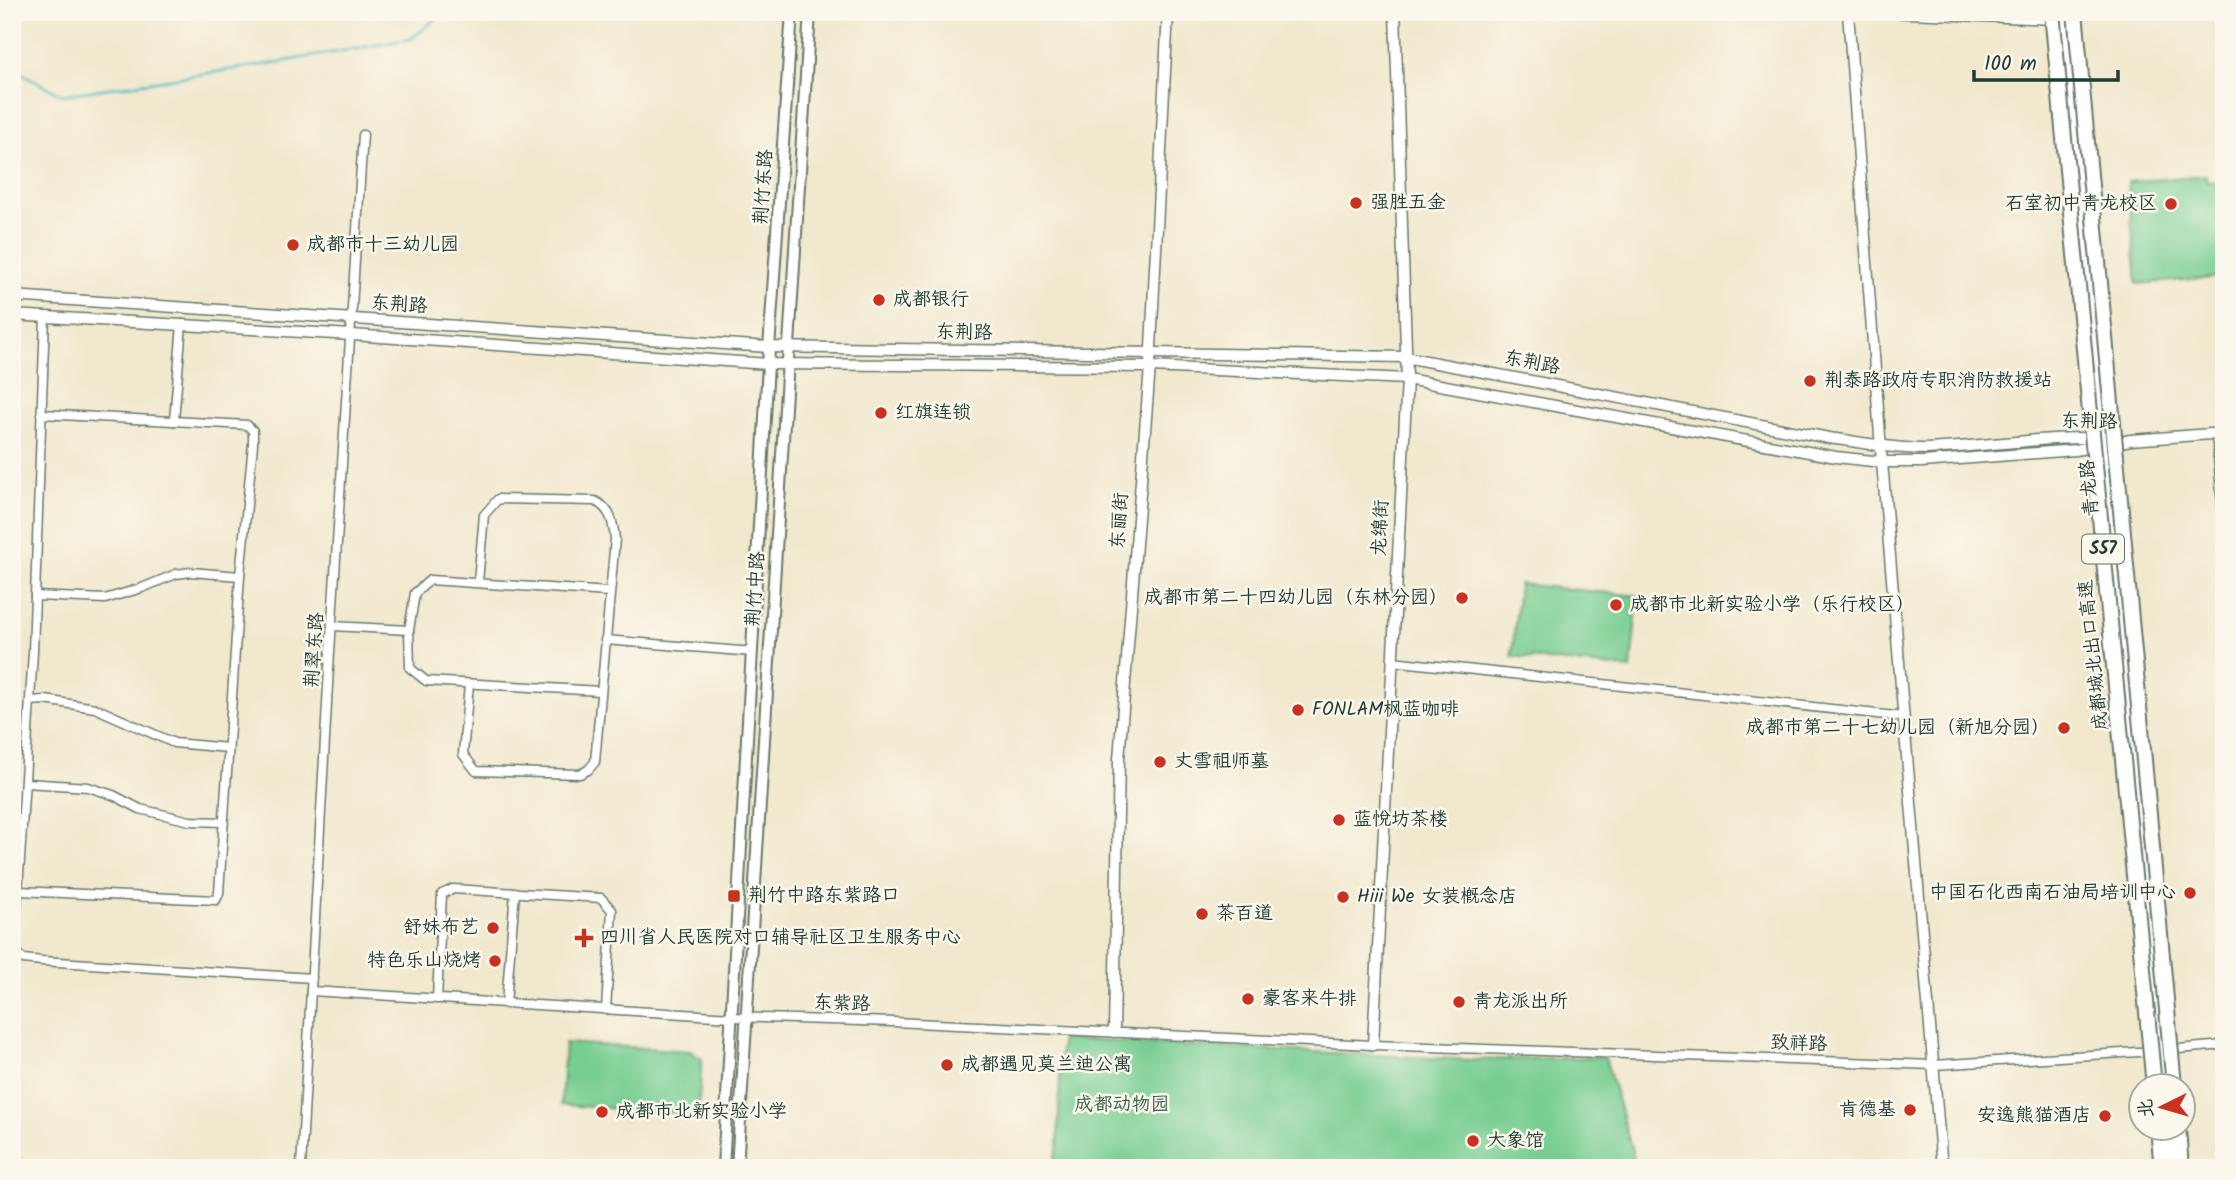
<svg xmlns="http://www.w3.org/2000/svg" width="2236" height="1180" font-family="Kalam,'LXGW WenKai TC',sans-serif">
<rect width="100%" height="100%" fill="#fbf7ec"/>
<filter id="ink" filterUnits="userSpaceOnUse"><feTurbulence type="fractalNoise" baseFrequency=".0143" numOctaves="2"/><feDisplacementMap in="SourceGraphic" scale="14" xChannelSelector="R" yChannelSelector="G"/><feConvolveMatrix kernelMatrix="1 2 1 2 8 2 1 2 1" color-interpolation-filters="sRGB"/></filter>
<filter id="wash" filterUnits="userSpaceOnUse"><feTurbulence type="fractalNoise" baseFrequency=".00686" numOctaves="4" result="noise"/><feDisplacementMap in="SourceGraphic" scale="28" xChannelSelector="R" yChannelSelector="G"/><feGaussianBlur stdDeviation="1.57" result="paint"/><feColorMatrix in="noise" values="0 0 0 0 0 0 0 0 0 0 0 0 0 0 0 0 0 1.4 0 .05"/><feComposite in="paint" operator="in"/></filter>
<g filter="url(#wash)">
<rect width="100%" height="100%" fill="#f1e8cd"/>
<g fill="#78ce92" stroke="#4c8663" stroke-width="2">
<polygon points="2206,175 2207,182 2224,181 2224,277 2137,284 2128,182"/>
<polygon points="1519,584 1638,596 1631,669 1512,656"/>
<polygon points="1061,1039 1473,1060 1605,1057 1637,1168 1052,1168 1058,1147"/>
<polygon points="565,1043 690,1051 702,1059 698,1114 561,1105"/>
</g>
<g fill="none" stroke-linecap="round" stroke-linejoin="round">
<polyline stroke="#46b4c1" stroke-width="2.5" points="12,68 62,95 269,64 411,39 444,12"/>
</g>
</g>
<g filter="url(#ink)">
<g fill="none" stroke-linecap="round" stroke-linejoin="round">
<g stroke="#68796a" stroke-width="11">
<g id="minor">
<polyline points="45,317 33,652 18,891 15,944 17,954 23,959 42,961 312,978"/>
<polyline points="174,421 182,324"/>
<polyline points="2216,433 2224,528"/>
<polyline points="35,596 105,599 142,588 176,574 191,572 240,576"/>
<polyline points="332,626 409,630"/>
<polyline points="605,640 753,652"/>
<polyline points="1392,661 1904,717"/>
<path d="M469 684 463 754 476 771 580 774 588 770 595 762 615 539C613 522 611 509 595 501L498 499 484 515 478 582"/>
<polyline points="600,691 426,681 410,668 409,630 415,593 430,580 609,592"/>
<polyline points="30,701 45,700 95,708 174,743 228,748"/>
<polyline points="26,783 88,787 113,795 140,809 190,821 223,822"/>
<polyline points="18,891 216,900 219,893 240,576 253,444 253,431 247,425 41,414"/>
<polyline points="311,991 732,1017 894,1022 1373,1045 1934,1065 2154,1051"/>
<polyline points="437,999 442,894 453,889 601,898 612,910 606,1010"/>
<polyline points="506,1004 515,892"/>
<polyline points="2167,1050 2224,1045"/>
<polyline points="301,1168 329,668 363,135"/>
</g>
</g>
<g stroke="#68796a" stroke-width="13">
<g id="tertiary">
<polyline points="1848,12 1882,462 1942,1168"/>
<polyline points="1885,12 2056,19"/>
<polyline points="2063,12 2164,1086"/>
<path d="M12 296 769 347 1405 357 1829 438C1860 442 1893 449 1925 449 1989 447 2052 434 2117 439"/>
<polyline points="12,315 352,335 768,364 1150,367 1407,379 1836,457 1882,462 1922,462 2075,450 2131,440 2224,433"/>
<polyline points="1114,1032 1119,759 1150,367 1168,12"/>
<polyline points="1373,1045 1407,379 1395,12"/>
<polyline points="2168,1128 2172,1168"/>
</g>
</g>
<g stroke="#68796a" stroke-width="14">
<g id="secondary">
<polyline points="723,1168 768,364 792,12"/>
<polyline points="737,1168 810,12"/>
</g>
</g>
<g stroke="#68796a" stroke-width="18">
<g id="motorway">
<polyline points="2158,1128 2162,1168"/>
<polyline points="2178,1128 2181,1168"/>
</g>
</g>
<use href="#minor" stroke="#fff" stroke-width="8"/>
<use href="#tertiary" stroke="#fff" stroke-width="10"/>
<use href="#secondary" stroke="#fff" stroke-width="10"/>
<use href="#motorway" stroke="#fff" stroke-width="14"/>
<g stroke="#68796a" stroke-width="18" stroke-linecap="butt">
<g id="motorway-bridge">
<polyline points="2052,12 2154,1086"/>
<polyline points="2075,12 2174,1086"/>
</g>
</g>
<use href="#motorway-bridge" stroke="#fff" stroke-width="14"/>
</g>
</g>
<g fill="#c8321e" stroke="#fbf7ec" stroke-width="2.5">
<circle cx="1356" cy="203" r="7"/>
<circle cx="2171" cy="204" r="7"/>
<circle cx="293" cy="245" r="7"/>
<circle cx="879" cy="300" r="7"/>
<circle cx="1810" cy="381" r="7"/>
<circle cx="881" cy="413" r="7"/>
<circle cx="1462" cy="598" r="7"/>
<circle cx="1616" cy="605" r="7"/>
<circle cx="1298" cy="710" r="7"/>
<circle cx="2064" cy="728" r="7"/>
<circle cx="1160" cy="762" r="7"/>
<circle cx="1339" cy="820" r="7"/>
<circle cx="2190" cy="893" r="7"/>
<rect x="727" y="889" width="14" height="14" rx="3.5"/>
<circle cx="1343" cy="897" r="7"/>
<circle cx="1202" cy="914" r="7"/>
<circle cx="493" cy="928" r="7"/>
<path d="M580.5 927.5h7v7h7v7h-7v7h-7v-7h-7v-7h7z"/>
<circle cx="495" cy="961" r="7"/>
<circle cx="1248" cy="999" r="7"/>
<circle cx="1459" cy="1002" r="7"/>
<circle cx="947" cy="1065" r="7"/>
<circle cx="1910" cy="1110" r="7"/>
<circle cx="602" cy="1112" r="7"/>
<circle cx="2105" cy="1116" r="7"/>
<circle cx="1473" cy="1141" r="7"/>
</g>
<g text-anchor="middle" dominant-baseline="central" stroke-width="5" stroke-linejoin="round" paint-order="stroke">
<rect fill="#fbf7ec" stroke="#61756b" stroke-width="2" x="2082" y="534.5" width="42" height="29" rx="5"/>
<g font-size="18" font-weight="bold" fill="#1f3d34">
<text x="2103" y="549">S57</text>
</g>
<g font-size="19" fill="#1f3d34" stroke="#fbf7ec">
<text transform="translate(764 187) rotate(-86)">荆竹东路</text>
<text transform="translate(399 305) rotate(4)">东荆路</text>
<text transform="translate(964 333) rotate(1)">东荆路</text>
<text transform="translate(1532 363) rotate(11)">东荆路</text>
<text transform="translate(2089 422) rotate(1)">东荆路</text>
<text transform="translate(2090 488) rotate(-95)">青龙路</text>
<text transform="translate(1120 521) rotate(-86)">东丽街</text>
<text transform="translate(1381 528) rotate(-87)">龙绵街</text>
<text transform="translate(756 589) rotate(-86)">荆竹中路</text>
<text transform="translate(315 650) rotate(-86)">荆翠东路</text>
<text transform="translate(2094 655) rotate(-96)">成都城北出口高速</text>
<text transform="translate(842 1004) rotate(2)">东紫路</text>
<text transform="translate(1799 1044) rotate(2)">致祥路</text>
</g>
<g font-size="19" fill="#1f3d34" stroke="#fbf7ec" text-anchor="start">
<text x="1370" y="203">强胜五金</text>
<text x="2157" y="204" text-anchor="end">石室初中青龙校区</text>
<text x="307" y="245">成都市十三幼儿园</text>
<text x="893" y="300">成都银行</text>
<text x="1824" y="381">荆泰路政府专职消防救援站</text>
<text x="895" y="413">红旗连锁</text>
<text x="1448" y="598" text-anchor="end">成都市第二十四幼儿园（东林分园）</text>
<text x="1630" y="605">成都市北新实验小学（乐行校区）</text>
<text x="1312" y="710">FONLAM枫蓝咖啡</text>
<text x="2050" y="728" text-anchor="end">成都市第二十七幼儿园（新旭分园）</text>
<text x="1174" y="762">丈雪祖师墓</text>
<text x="1353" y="820">蓝悦坊茶楼</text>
<text x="2176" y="893" text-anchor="end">中国石化西南石油局培训中心</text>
<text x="748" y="896">荆竹中路东紫路口</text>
<text x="1357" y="897">Hiii We 女装概念店</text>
<text x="1216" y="914">茶百道</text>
<text x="479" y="928" text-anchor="end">舒妹布艺</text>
<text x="600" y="938">四川省人民医院对口辅导社区卫生服务中心</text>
<text x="481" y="961" text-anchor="end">特色乐山烧烤</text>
<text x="1262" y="999">豪客来牛排</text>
<text x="1473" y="1002">青龙派出所</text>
<text x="961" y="1065">成都遇见莫兰迪公寓</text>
<text x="1896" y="1110" text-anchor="end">肯德基</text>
<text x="616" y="1112">成都市北新实验小学</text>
<text x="2091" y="1116" text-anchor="end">安逸熊猫酒店</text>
<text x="1487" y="1141">大象馆</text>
</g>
<g font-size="19" fill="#35614c" stroke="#fbf7ec">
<text x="1122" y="1105">成都动物园</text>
</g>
</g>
<rect width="2236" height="1180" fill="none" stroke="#fbf7ec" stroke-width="42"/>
<g transform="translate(2162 1107) rotate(265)"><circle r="33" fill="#fbf7ec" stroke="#a3ada2" stroke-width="2"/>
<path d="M0-5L12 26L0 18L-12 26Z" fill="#c8321e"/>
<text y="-10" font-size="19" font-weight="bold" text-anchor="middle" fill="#1f3d34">北</text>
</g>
<path d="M1974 70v10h144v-10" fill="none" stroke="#1f3d34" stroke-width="3.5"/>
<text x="1984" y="70" font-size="21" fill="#1f3d34" stroke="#fbf7ec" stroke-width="5" paint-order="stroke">100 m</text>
</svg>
